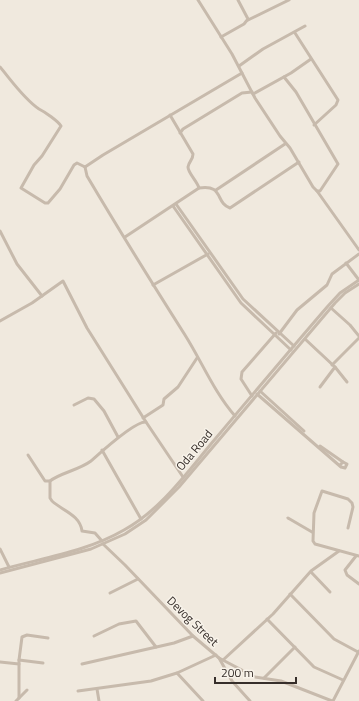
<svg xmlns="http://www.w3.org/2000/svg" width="359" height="701" font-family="'Titillium Web',sans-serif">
<rect width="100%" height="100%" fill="#f0e9de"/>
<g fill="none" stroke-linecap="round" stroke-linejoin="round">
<g stroke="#c7baac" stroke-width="3">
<polyline points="198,0 232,54 255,98 280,136 290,148 313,187 317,191 320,191 338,164 296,92 284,77"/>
<polyline points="248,20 289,0"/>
<polyline points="295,33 338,100 336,105 314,125"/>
<polyline points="221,37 244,24 248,19 238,0"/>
<polyline points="239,66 263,49 305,26"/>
<path d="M0 67C11 80 24 99 39 109 45 112 58 121 61 126L42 156 34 165 21 188 45 203H48L60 189 74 165 77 163 85 167"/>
<polyline points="253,94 291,73 311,59"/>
<path d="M170 115 193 154C193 160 189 161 188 167 188 173 197 181 199 188"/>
<polyline points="180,133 183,129 242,93 252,92"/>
<path d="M85 167 87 176C119 230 152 283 185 335 202 362 214 392 235 416"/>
<polyline points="85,167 103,155 242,73"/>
<polyline points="216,190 285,144"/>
<polyline points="317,191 359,250"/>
<polyline points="176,204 243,299 294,346"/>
<polyline points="173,206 241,303 291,350"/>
<polyline points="0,231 17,264 42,296"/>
<path d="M125 237 199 188C224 184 215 203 230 208L299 162"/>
<polyline points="346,263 359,280"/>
<polyline points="153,285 208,254"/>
<polyline points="331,308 350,325 359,336"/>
<polyline points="0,321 32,303 63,281 87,328 146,422 183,477"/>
<polyline points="279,334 297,310 327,285 332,274 359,254"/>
<polyline points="305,339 335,367 347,382"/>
<polyline points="332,365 359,338"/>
<polyline points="320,387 335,367"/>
<polyline points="260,391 304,431"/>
<polyline points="257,394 341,467 345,468 347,464 343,462 340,465"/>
<polyline points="252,396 241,379 242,372 276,333"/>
<polyline points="74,405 88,398 94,399 104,411 118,437"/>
<polyline points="143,418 163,405 164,399 178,387 197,358"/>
<polyline points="320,446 343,462"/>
<polyline points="102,450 141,519"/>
<path d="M28 455 45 481H50C60 473 79 470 91 461 101 452 135 421 146 422"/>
<path d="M50 481V498L52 501C63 511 80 515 82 531L95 533 102 541"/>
<polyline points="288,518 312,532"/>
<polyline points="348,528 353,507 352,503 348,499 322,491 314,513 313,541 315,544 359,556"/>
<polyline points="103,544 125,565 193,636 219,658 255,677 281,681 332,701"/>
<polyline points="0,549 9,567"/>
<polyline points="356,556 345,570 347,575 359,584"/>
<path d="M0 570C42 558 86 552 124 530 162 509 188 471 216 438 253 394 290 350 328 306L340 293 359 280"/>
<polyline points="311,572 330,592"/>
<polyline points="0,573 91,549 125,534 146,520 179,487 335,303 345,293 359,284"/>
<polyline points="110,593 138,579"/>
<polyline points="290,594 334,639 358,652"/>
<polyline points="267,619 314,667 343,680"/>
<polyline points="94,636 119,624 136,621 156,647"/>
<polyline points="219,658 232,681 250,701"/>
<polyline points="19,660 43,663"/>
<polyline points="223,660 273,614 311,571 339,551"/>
<polyline points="0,662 19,664"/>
<polyline points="82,664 174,643 193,636"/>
<polyline points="177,673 203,701"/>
<polyline points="264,678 295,647"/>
<polyline points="97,689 99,701"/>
<polyline points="78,691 151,681 177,673 216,655"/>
<polyline points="19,698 19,660 22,637 27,635 48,638"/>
<polyline points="16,701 27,690"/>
<polyline points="333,701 359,651"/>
</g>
</g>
<g text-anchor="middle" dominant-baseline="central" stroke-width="3" stroke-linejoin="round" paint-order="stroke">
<g font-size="12" fill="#362e2a" stroke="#f8f3ea">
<text transform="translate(194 450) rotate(-50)">Oda Road</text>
<text transform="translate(193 621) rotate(44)">Devog Street</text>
</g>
</g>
<path d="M215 677v6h81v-6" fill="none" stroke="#362e2a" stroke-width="2"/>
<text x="221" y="677" font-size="12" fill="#362e2a" stroke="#f8f3ea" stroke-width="3" paint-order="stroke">200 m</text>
</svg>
